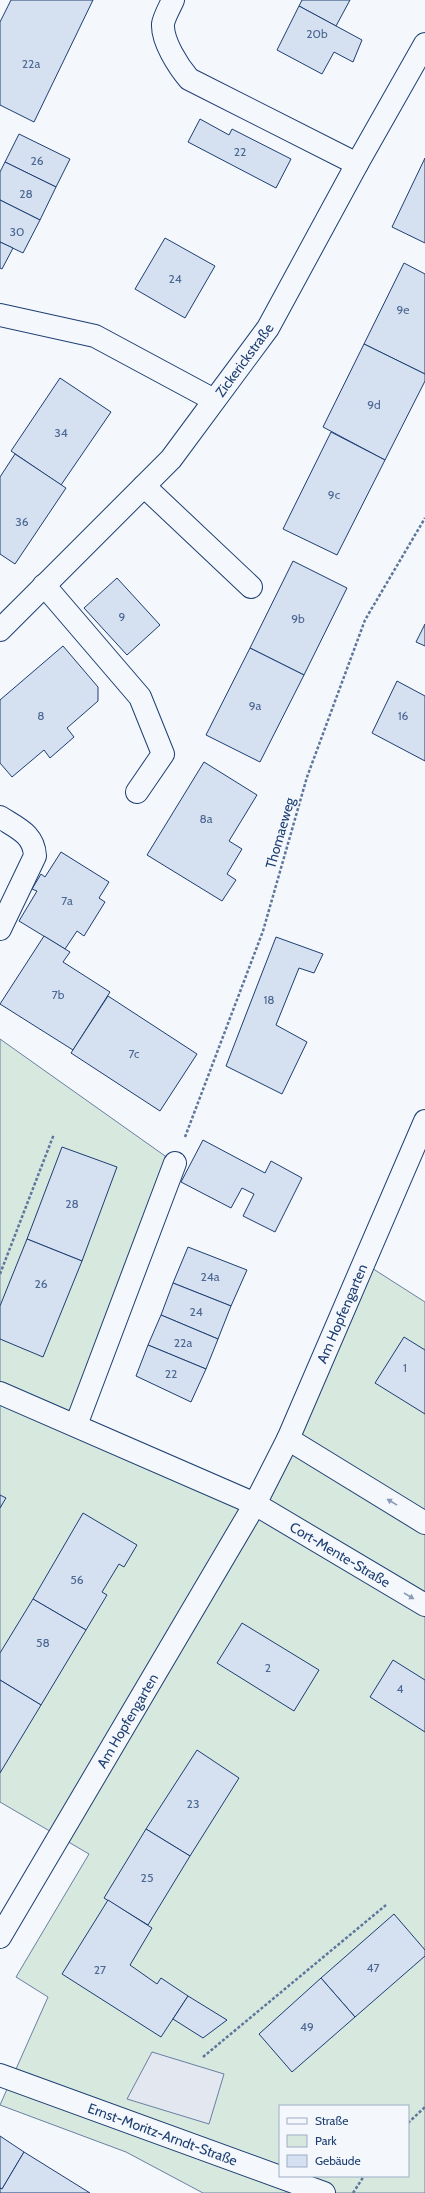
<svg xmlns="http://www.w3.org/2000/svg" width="425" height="2193" font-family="Cabin,sans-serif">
<rect width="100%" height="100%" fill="#f4f7fb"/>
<path fill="#d7e8df" stroke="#687fa3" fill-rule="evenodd" d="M0 1039 175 1163 76 1424 244 1511 364 1263 425 1302V2193H203L126 2152 0 2105 48 1997 16 1977 89 1854 0 1802ZM280 2106H408V2176H280Z"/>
<polygon fill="#e3e8f0" stroke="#687fa3" points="152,2052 224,2074 209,2124 127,2099"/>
<g fill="#d5e0f0" stroke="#1d3f73">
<polygon points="11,0 93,0 34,122 0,105 0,22"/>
<polygon points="302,0 350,0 336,26 299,6"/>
<polygon points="299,6 362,40 353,62 334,52 322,74 277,50"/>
<polygon points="200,119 229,135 232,129 291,159 276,188 188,142"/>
<polygon points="19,134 70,159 56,187 5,162"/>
<polygon points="425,158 425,243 392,227"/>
<polygon points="5,162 56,187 40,220 0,200 0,172"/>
<polygon points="0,200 40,220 23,253 0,242"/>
<polygon points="165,238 215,266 185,318 135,289"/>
<polygon points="0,242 13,248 2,269 0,268"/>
<polygon points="404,263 425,274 425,374 364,344"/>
<polygon points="364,344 425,374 425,381 385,460 323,427"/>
<polygon points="60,378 111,412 61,485 11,451"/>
<polygon points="331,432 385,460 337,555 283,529"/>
<polygon points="15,454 66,488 15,564 0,554 0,477"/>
<polygon points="293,561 347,588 304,675 250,648"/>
<polygon points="117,578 160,625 127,655 84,608"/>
<polygon points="425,624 425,646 416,642"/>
<polygon points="63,646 98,687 98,701 67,728 74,737 50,758 44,750 12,777 0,763 0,700"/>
<polygon points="250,648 304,675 260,762 206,735"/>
<polygon points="397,681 425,696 425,761 372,733"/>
<polygon points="204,762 257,795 229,841 242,849 227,874 236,880 222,901 147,855"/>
<polygon points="61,852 109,882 99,898 105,902 84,936 77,931 65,949 19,921 37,891 32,889 41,874 45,877"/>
<polygon points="44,936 70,952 63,962 110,992 73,1050 0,1004"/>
<polygon points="276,937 323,954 314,973 299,968 276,1025 307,1042 282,1094 226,1066"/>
<polygon points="108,996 197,1054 160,1111 71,1053"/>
<polygon points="203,1140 265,1173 271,1161 302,1178 275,1232 243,1216 254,1194 242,1188 231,1208 181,1182"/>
<polygon points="62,1147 117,1167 82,1261 27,1239"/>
<polygon points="27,1239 82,1261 43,1357 0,1339 0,1306"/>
<polygon points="188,1247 247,1270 231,1306 173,1283"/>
<polygon points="173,1283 231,1306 218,1339 161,1315"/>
<polygon points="161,1315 218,1339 206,1369 148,1345"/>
<polygon points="404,1337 425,1350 425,1414 375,1383"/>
<polygon points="148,1345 206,1369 191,1402 136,1376"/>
<polygon points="0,1495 6,1498 0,1508"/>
<polygon points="83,1513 137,1545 124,1567 119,1564 102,1592 107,1595 86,1630 33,1599"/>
<polygon points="33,1599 86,1630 41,1705 0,1680 0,1653"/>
<polygon points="242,1623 319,1670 294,1711 217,1663"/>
<polygon points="393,1660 425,1680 425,1732 370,1697"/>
<polygon points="0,1680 41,1705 0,1773"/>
<polygon points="197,1750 239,1778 190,1856 146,1829"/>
<polygon points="146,1829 190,1856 148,1925 104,1898"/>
<polygon points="108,1900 152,1928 130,1965 157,1984 161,1978 188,1996 161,2037 62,1974"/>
<polygon points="394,1914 425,1950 425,1956 355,2017 321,1978"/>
<polygon points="321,1978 355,2017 292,2072 259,2034"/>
<polygon points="188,1996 227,2020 203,2038 173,2019"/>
<polygon points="0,2136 24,2152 2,2189 0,2188"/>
<polygon points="24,2152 90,2193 0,2193 0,2188 2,2189"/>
</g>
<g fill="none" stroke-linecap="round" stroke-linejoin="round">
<g stroke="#1d3f73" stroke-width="24">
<g id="minor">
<path d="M173 0C170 7 164 17 163 24 162 41 178 66 189 79L357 164"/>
<polyline points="0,315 95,336 214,400"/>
<polyline points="144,486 251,587"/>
<polyline points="44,585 140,697 163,754 137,792"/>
<path id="s1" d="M0 630 171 459 268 328 357 164 425 44"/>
<path d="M0 817C17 828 34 834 35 856L0 929"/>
<path id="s2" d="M0 1393 255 1504 425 1605"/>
<polyline points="76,1425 175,1163"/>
<polyline points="288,1439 425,1523"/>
<path id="s3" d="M0 1937 255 1504 288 1439 425 1121"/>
<path id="s4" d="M0 2075 324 2193"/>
</g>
</g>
<g stroke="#5e769c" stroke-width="2.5" stroke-dasharray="3 2" stroke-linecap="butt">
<polyline points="185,1137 263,931 307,777 365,620 425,518"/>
<polyline points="0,1274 54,1134"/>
<polyline points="203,2057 386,1905"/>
<polyline points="408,2123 425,2107"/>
<polyline points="353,2193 364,2176"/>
</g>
<use href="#minor" stroke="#f4f7fb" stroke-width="22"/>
</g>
<defs><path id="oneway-solid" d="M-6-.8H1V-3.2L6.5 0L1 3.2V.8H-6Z"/></defs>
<g fill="#889bb7">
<use href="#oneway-solid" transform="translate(392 1502) rotate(-149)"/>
<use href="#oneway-solid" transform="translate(409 1596) rotate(31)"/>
</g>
<g text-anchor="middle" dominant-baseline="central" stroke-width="3" stroke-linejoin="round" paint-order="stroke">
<g font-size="12" fill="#4b6792">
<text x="317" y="33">20b</text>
<text x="31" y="63">22a</text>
<text x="240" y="151">22</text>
<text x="37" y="160">26</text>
<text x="26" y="193">28</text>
<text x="17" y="231">30</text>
<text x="175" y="278">24</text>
<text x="403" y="309">9e</text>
<text x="374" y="404">9d</text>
<text x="61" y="432">34</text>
<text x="334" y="494">9c</text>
<text x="22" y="521">36</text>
<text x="122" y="616">9</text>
<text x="298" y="618">9b</text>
<text x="255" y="705">9a</text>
<text x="41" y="715">8</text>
<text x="403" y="715">16</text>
<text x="206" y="818">8a</text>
<text x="67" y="900">7a</text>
<text x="58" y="994">7b</text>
<text x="269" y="999">18</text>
<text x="134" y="1053">7c</text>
<text x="72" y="1203">28</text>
<text x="210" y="1276">24a</text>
<text x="41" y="1283">26</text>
<text x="196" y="1311">24</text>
<text x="183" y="1342">22a</text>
<text x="405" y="1367">1</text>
<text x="171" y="1373">22</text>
<text x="77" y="1579">56</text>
<text x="43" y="1642">58</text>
<text x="268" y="1667">2</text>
<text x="400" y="1688">4</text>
<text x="193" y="1803">23</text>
<text x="147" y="1877">25</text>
<text x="373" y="1967">47</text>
<text x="100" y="1969">27</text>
<text x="307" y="2026">49</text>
</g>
<g font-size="14" fill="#1d3f73" stroke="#f4f7fb">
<text stroke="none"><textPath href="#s1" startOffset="365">Zickerickstraße</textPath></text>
<text transform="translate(280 833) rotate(-74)">Thomaeweg</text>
<text stroke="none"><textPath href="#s3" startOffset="712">Am Hopfengarten</textPath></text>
<text stroke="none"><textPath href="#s2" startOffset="377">Cort-Mente-Straße</textPath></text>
<text stroke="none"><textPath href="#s3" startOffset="251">Am Hopfengarten</textPath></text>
<text stroke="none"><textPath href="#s4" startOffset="173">Ernst-Moritz-Arndt-Straße</textPath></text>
</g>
</g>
<rect x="279" y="2105" width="130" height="72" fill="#f4f7fb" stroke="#9eadc5"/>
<rect x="287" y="2118" width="20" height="6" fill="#f4f7fb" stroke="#9eadc5"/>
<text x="315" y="2125" font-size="12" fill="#1d3f73">Straße</text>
<rect x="287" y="2135" width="20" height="12" fill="#d7e8df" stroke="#9eadc5"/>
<text x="315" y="2145" font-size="12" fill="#1d3f73">Park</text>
<rect x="287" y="2155" width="20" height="12" fill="#d5e0f0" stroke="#9eadc5"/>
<text x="315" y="2165" font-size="12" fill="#1d3f73">Gebäude</text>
</svg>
